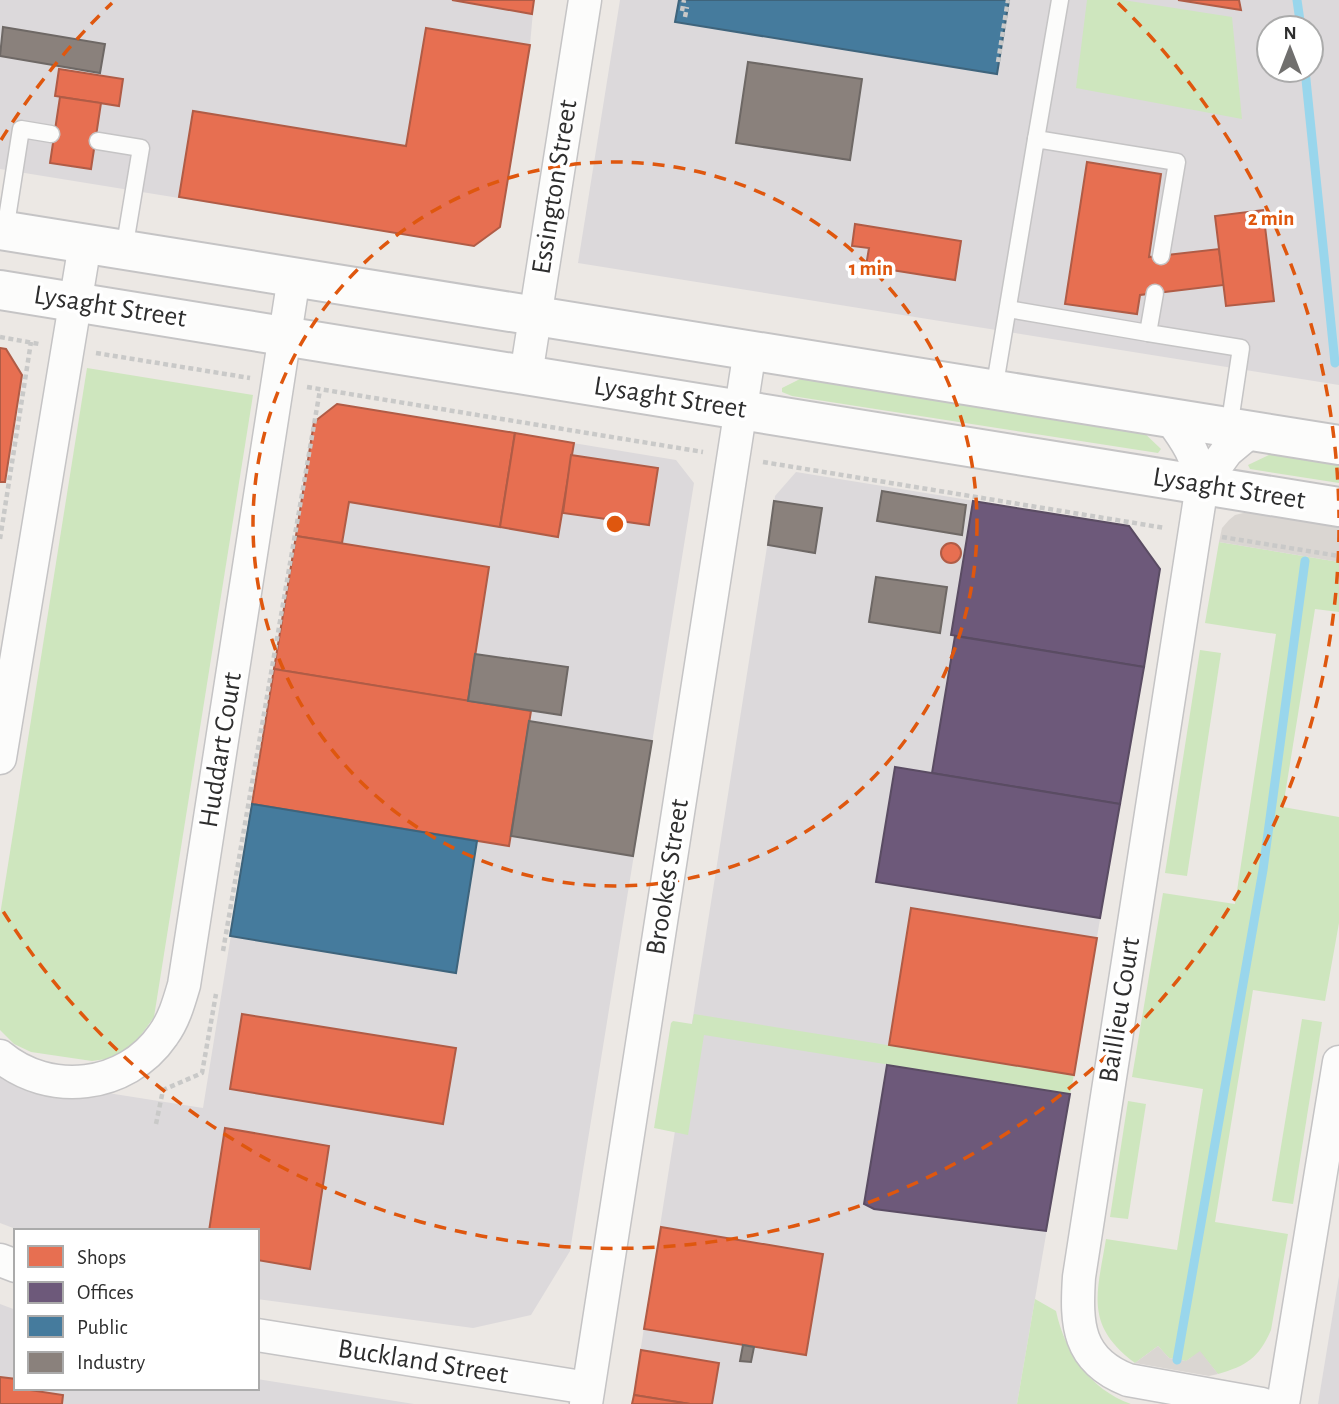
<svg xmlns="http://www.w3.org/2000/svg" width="1339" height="1404" font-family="'Alegreya Sans',sans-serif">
<rect width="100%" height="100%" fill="#ece8e4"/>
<g fill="#dcd9db" fill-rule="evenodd">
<polygon points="0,0 534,0 530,45 500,227 474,246 0,169"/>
<path d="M620 0H1339V385L578 263ZM1269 28H1311V70H1269Z"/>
<polygon points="337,404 676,460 694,483 570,1251 531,1315 473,1328 257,1299 257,1231 21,1231 0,1223 0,1076 203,1108 314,422"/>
<polygon points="796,472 1128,526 1160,569 1017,1404 632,1404 775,496"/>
<polygon points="1339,1276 1339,1404 1318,1404"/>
<polygon points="0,1304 16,1310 16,1388 257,1388 257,1379 414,1404 0,1404"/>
</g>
<g fill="#cee6be">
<polygon points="1087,0 1123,0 1232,17 1242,119 1076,88"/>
<polygon points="87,368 253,395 154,1017 133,1046 113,1058 92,1061 31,1052 14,1044 0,1030 0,915"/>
<polygon points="804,377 1138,427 1161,449 1158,453 792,396 782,392 782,388"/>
<polygon points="1275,452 1339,456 1339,483 1250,469 1248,465"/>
<path d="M1219 542 1339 562V612L1315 609 1283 807 1339 817V923L1325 1001 1253 990 1215 1222 1288 1234 1271 1330C1259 1358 1246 1366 1218 1374L1200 1352 1186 1361 1169 1358 1158 1346 1135 1363C1084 1325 1097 1294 1106 1239L1177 1250 1203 1089 1132 1077 1163 893 1235 904 1276 634 1205 623Z"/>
<polygon points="1200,650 1221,653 1187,876 1165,873"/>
<polygon points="694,1014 1074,1075 1070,1094 704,1035 688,1135 654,1128 671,1023 673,1021 692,1024"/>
<polygon points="1302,1019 1322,1022 1293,1204 1272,1201"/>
<polygon points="1128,1101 1146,1104 1128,1219 1110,1217"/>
<path d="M1035 1299 1056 1311C1065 1352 1089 1389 1131 1404H1017Z"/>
</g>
<g fill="#dad6d2">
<polygon points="1247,512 1339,526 1339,562 1219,542 1222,528 1229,520 1235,515"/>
<polygon points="1158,1346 1169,1358 1186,1361 1200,1351 1218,1374 1209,1376 1135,1363"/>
</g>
<g fill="#e76f51" stroke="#b05c46" stroke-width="2">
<polygon points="452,0 534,0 532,14"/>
<polygon points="1178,0 1239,0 1241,10"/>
<polygon points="426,28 530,45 500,227 474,246 179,197 193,111 406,146"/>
<polygon points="59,69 123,79 119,106 55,96"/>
<polygon points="60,97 101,103 91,169 50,163"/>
<polygon points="1087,162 1161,174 1149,257 1219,249 1224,285 1140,295 1137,314 1065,304"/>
<polygon points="1263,210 1274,301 1226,306 1215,216"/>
<polygon points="855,224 961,241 955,280 866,266 869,248 852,246"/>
<polygon points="0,348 6,349 22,375 5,482 0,482"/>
<polygon points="337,404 515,433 500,527 349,502 342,543 296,536 314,422"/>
<polygon points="515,433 574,443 558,537 500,527"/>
<polygon points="571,455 658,468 649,525 563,513"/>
<polygon points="296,536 489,567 468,701 274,669"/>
<circle cx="951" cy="553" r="10"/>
<polygon points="274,669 531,711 509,846 252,804"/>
<polygon points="911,908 1097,938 1074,1075 889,1045"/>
<polygon points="242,1014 456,1048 443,1124 230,1089"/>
<polygon points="225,1128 329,1146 310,1269 257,1260 257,1231 209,1231"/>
<polygon points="661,1227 823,1254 806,1355 644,1329"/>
<polygon points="641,1350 719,1363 712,1404 690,1404 634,1395"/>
<polygon points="0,1377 16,1379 16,1388 63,1395 62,1404 0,1404"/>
<polygon points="634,1395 690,1404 632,1404"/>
</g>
<g fill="#6d597a" stroke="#5a4c63" stroke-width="2">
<polygon points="973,501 1129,526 1160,569 1144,667 951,635"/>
<polygon points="955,636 1144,667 1120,804 932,773"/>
<polygon points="895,767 1120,804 1100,918 876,882"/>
<polygon points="887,1065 1070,1094 1046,1231 874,1209 864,1204"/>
</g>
<g fill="#457b9d" stroke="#3e647c" stroke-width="2">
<polygon points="679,0 1009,0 997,74 675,22"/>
<polygon points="252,804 477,841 456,973 230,936"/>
</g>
<g fill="#8a817c" stroke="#6e6865" stroke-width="2">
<polygon points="3,27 105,44 100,73 0,56"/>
<polygon points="748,62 862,79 850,160 736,143"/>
<polygon points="882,491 966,505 962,535 877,521"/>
<polygon points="774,501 822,508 815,553 768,545"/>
<polygon points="876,577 947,587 940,633 869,622"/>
<polygon points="475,654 568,667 561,715 468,701"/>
<polygon points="529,721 652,741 633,856 511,836"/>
<polygon points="743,1345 754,1347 751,1362 740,1361"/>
</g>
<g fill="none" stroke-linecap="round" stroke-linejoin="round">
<g stroke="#99d6ec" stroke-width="9">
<polyline points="1297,0 1301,28"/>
<polyline points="1305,70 1335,363"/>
<polyline points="1177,1360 1263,870 1305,561"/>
</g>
<g stroke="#c5c4c5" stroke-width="19">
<g id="lane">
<polyline points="1036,139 1060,0"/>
<polyline points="98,141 141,148 124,250"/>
<polyline points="5,231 21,129 51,134"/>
<polyline points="1155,293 1148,333 1241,348 1229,428"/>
<polyline points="1008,309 1148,333"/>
<polyline points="994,390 1036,139 1177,162 1161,256"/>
</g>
</g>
<g stroke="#c5c4c5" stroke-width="35">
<g id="street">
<polyline points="526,375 585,0"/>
<path d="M1170 418C1187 441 1197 456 1202 485L1079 1277C1076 1324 1077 1360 1128 1380L1262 1404"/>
<polyline points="1202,485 1227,451 1251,431"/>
<polyline points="0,758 85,244"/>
<path d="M0 1056C49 1097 126 1089 163 1035 174 1020 179 1002 184 985L294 277"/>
<polyline points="0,1260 16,1266"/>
<polyline points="257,1335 588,1388"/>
<polyline points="586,1404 750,350"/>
<polyline points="1283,1404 1339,1062"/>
</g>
</g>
<g stroke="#c5c4c5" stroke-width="42">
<g id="secondary">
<polyline points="0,230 1339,445"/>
<polyline points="0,290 1339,507"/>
</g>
</g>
<g stroke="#c9c9c8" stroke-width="4.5" stroke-dasharray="5 3.5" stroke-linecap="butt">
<polyline points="682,11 684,0"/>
<polyline points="685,17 687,7"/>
<polyline points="998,62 1008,0"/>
<polyline points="0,337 39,344"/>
<polyline points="96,353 250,378"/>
<polyline points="307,387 703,452"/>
<polyline points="763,462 1165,528"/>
<polyline points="1222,537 1339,556"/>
<polyline points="0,539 31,342"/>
<polyline points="223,951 320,390"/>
<polyline points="156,1124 163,1090 202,1073 216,994"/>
</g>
<use href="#lane" stroke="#fcfcfb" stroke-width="16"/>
<use href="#street" stroke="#fcfcfb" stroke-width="32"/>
<use href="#secondary" stroke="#fcfcfb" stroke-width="38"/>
</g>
<g fill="none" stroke="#df570e" stroke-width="3.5" stroke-dasharray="12 9">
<circle cx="615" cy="524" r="362"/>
<path d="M1339 530A724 724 0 0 1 1 908M1 140A724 724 0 0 1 112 3M1118 3A724 724 0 0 1 1339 518"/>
</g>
<g text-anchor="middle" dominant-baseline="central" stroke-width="7" stroke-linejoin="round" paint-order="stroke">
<g font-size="28" fill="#2e2e2e" stroke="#fff">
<text transform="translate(555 187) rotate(-81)">Essington Street</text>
<text transform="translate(110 307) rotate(9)">Lysaght Street</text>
<text transform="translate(670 398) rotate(9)">Lysaght Street</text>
<text transform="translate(1229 489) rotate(9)">Lysaght Street</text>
<text transform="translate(221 750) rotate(-81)">Huddart Court</text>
<text transform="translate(668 877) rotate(-81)">Brookes Street</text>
<text transform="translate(1120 1010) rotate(-81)">Baillieu Court</text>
<text transform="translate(423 1362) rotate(9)">Buckland Street</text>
</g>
</g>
<circle cx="615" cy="524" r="10" fill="#df570e" stroke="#fff" stroke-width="3.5"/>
<g font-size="21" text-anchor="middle" font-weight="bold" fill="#df570e" stroke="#fff" stroke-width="7" stroke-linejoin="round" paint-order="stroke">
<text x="1271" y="225">2 min</text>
<text x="871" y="275">1 min</text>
</g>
<rect x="14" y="1229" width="245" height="161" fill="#ffffff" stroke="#ababab" stroke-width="2"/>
<rect x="28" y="1246" width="35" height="21" fill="#e76f51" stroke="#ababab" stroke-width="2"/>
<text x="77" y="1264" font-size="21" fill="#2e2e2e">Shops</text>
<rect x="28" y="1282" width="35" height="21" fill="#6d597a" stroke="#ababab" stroke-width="2"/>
<text x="77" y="1299" font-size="21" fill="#2e2e2e">Offices</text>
<rect x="28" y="1316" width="35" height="21" fill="#457b9d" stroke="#ababab" stroke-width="2"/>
<text x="77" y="1334" font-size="21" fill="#2e2e2e">Public</text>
<rect x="28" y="1352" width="35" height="21" fill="#8a817c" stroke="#ababab" stroke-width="2"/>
<text x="77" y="1369" font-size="21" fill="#2e2e2e">Industry</text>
<g transform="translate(1290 49)"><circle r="33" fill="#ffffff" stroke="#ababab" stroke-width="2"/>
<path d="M0-5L12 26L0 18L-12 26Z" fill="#706f6e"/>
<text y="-10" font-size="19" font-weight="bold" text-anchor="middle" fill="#2e2e2e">N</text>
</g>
</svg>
